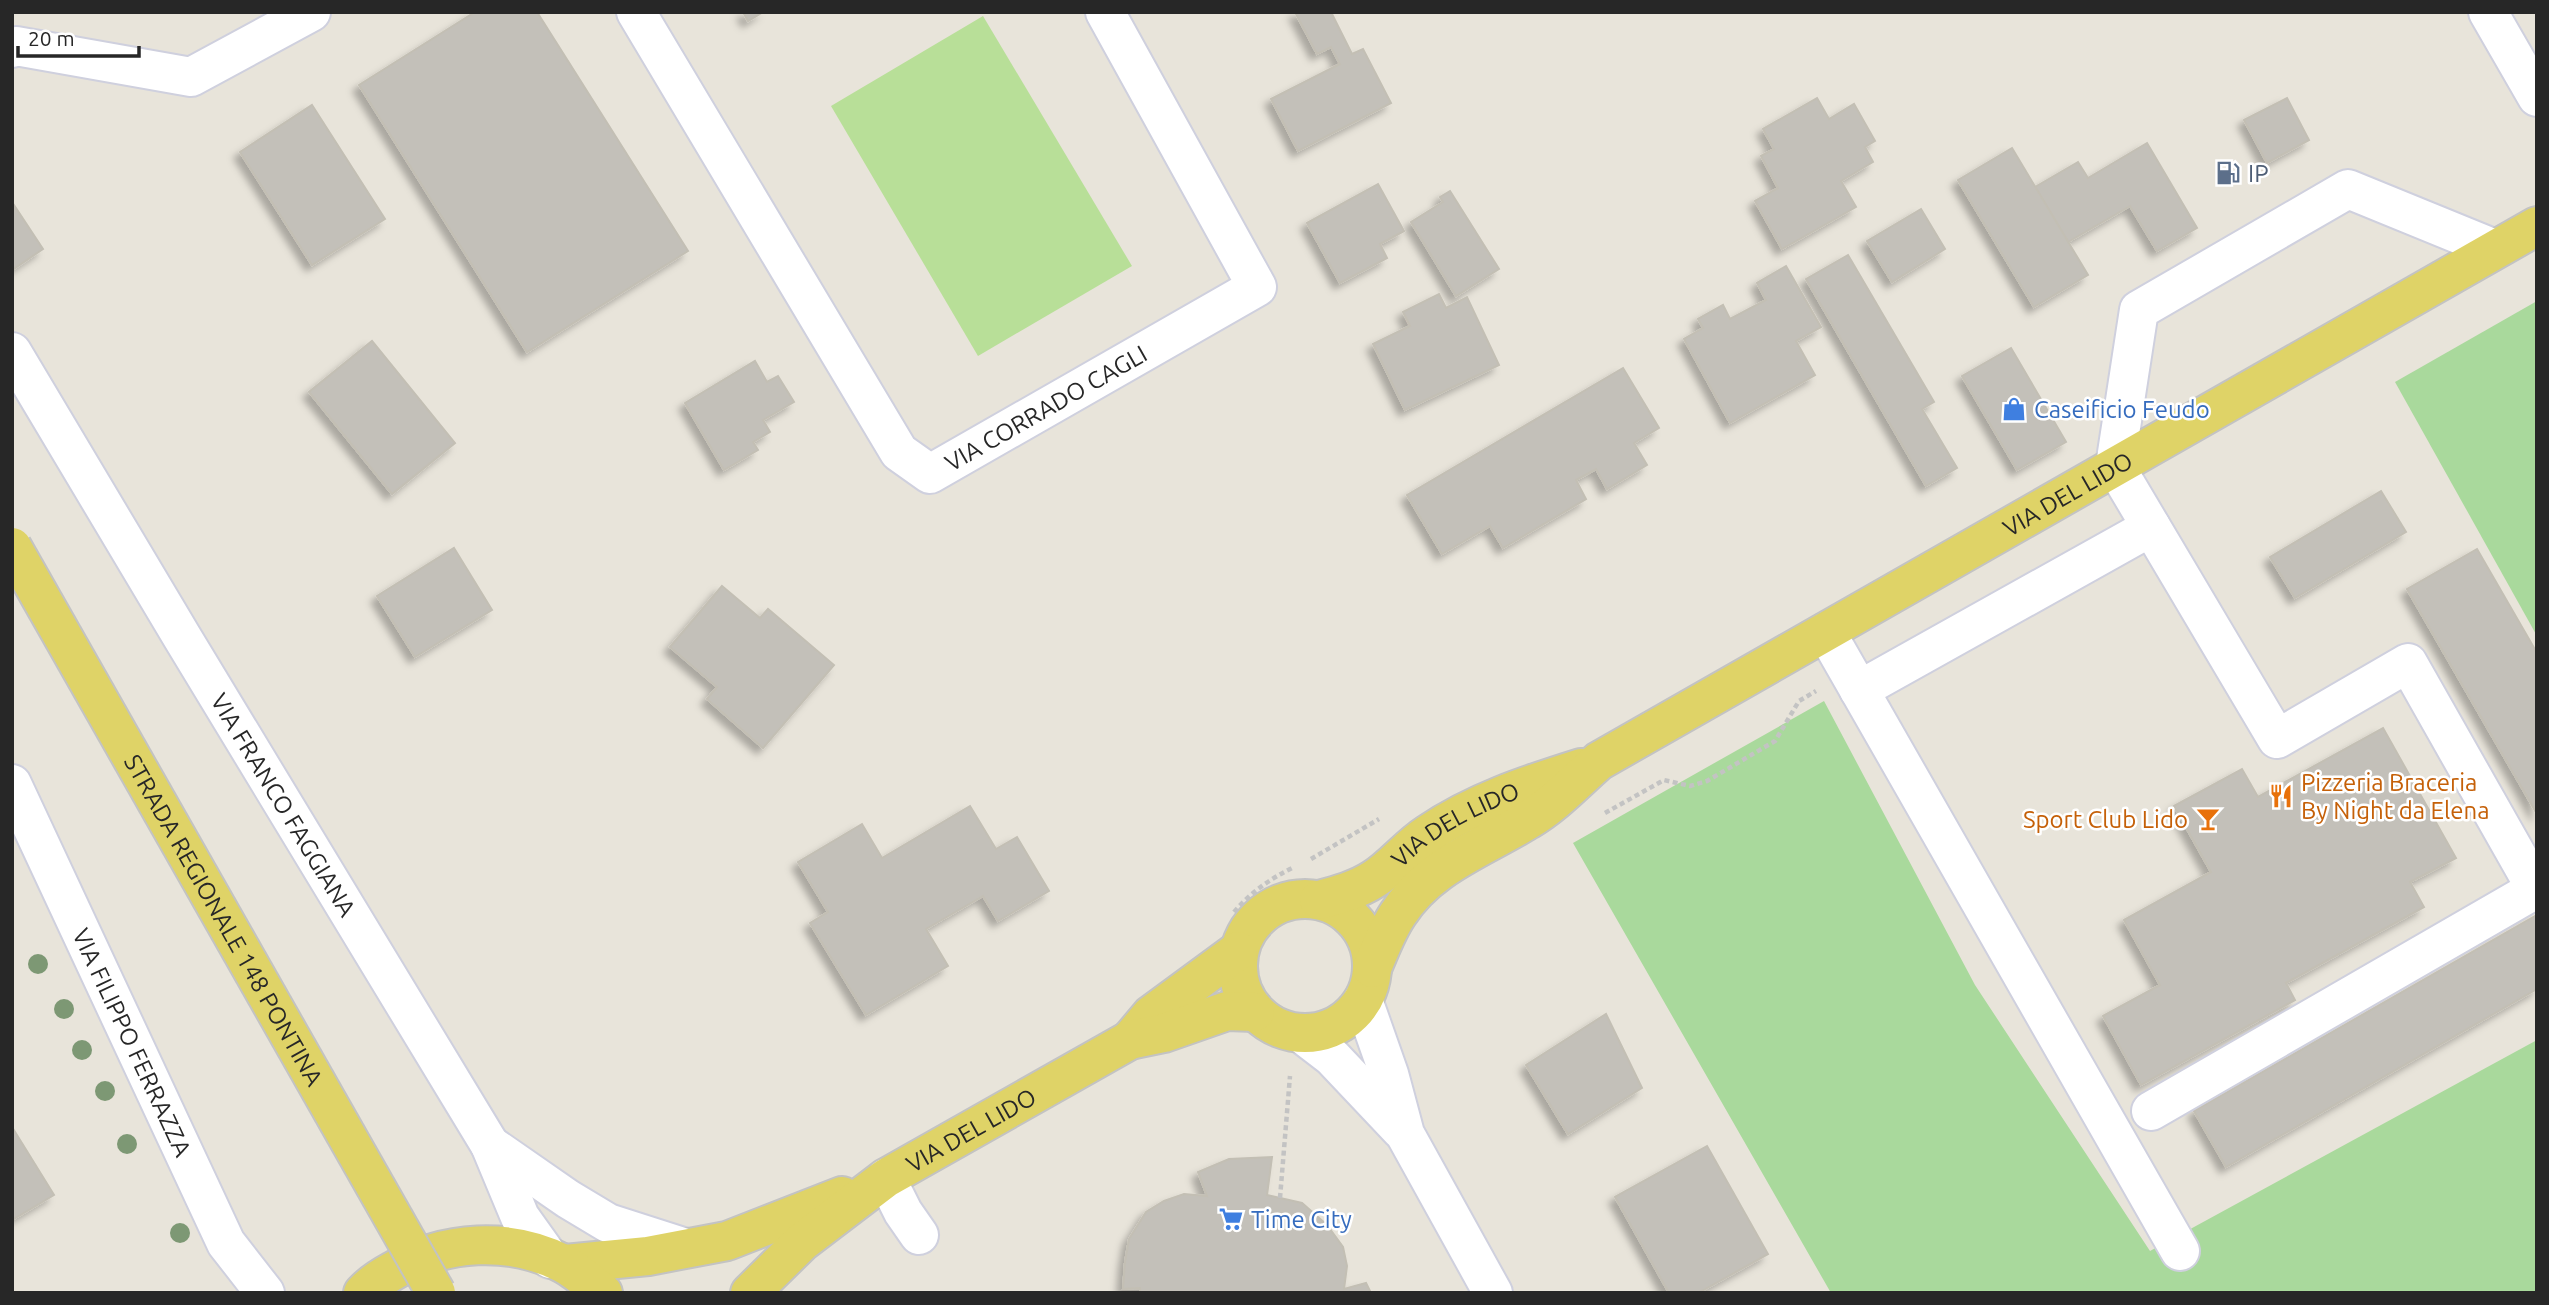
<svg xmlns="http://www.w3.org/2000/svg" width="2549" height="1305" font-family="Ubuntu,sans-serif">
<defs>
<filter id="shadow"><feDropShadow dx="-6" dy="6" stdDeviation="3.5" flood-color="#0004"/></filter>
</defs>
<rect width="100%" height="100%" fill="#e8e4da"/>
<g fill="#a9d99c">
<polygon points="2537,301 2537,636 2395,382"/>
<polygon points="1824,701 1975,985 2150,1251 2537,1040 2537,1293 1831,1293 1573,843"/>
</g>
<polygon fill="#b8df98" points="983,16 1132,266 978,356 831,106"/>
<g fill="#c3c0b9" stroke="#c3bfb4" stroke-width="2" filter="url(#shadow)">
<polygon points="475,12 537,12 688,251 527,352 359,85"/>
<polygon points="743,12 763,12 748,21"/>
<polygon points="1295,12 1331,12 1352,54 1363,49 1391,103 1298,151 1271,99 1340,64 1331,47 1317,54"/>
<polygon points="1817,98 1829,119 1854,104 1875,141 1865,147 1873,162 1841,181 1856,207 1782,249 1755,201 1778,188 1761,156 1774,149 1763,129"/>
<polygon points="2287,98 2309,140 2267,163 2244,120"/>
<polygon points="312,105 385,219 312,265 240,152"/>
<polygon points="2147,143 2197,228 2157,251 2130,206 2068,242 2035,187 2078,162 2088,178"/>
<polygon points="2012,148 2088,275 2034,307 1958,180"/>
<polygon points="1378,184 1404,231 1380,244 1387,258 1340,283 1307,223"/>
<polygon points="1450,191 1499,269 1456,296 1411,222 1443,202 1440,197"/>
<polygon points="12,202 43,249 12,270"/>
<polygon points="1921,209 1945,249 1892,282 1867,241"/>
<polygon points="1848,255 1934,402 1922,409 1957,468 1926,486 1806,279"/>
<polygon points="1786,266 1821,327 1796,341 1815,375 1730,423 1684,339 1703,328 1698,319 1723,305 1730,319 1766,300 1757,283"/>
<polygon points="1439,294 1446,308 1467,297 1499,365 1405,410 1373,344 1410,326 1403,312"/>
<polygon points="372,341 455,443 392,494 309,392"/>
<polygon points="2011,348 2066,442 2017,470 1962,376"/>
<polygon points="755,361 767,382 778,376 794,402 763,420 770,432 753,442 758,450 724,470 685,403"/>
<polygon points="1623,368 1659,428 1634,443 1647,465 1607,489 1596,469 1576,480 1586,499 1503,548 1490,526 1442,554 1407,495"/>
<polygon points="2381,491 2406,532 2295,598 2270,557"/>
<polygon points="454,548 492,610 415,657 377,596"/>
<polygon points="2477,549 2537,653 2537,814 2407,589"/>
<polygon points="722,586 760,618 768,609 834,665 763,748 707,699 717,687 670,647"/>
<polygon points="2383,728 2456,858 2410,882 2424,907 2286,983 2295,1000 2141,1085 2103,1016 2160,985 2124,920 2211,872 2174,806 2242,769 2258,797"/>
<polygon points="970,806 996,849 1017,837 1049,891 998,921 983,896 926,929 948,966 866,1015 810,923 828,912 798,862 862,824 882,858"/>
<polygon points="2537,915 2537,989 2226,1167 2194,1111"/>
<polygon points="1606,1014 1642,1088 1568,1134 1526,1065"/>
<polygon points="12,1127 54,1195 12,1220"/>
<polygon points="1707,1146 1768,1254 1698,1293 1669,1293 1615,1197"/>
<polygon points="1272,1157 1267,1195 1302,1203 1327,1225 1343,1247 1347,1266 1344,1289 1366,1283 1371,1293 1140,1293 1140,1288 1123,1289 1125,1262 1129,1239 1146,1212 1164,1201 1184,1194 1207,1196 1198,1172 1229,1159"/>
</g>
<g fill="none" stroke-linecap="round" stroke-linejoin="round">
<g stroke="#cfd0de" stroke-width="42">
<g id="minor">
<path id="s1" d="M636 12 899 452 930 474 1257 287 1105 12"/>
<polyline points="2488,12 2537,97"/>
<polyline points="12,48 16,46 191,77 311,12"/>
<path id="s2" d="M12 352 182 637 490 1145 520 1217 550 1259"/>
<polyline points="1826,632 2180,1251"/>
<polyline points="1859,690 2151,527"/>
<path id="s3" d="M12 784 226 1243 265 1293"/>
<polyline points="1363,1000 1389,1074 1405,1134 1493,1293"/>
<polyline points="1302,1034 1332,1057 1401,1130"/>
<polyline points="2151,1111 2536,889 2408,663 2277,739 2115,466 2139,310 2348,189 2495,249"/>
<polyline points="490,1145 568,1199 608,1223 686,1248"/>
<polyline points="886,1178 903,1212 919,1235"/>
</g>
</g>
<g stroke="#c3c3c3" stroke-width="42">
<g id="major">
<circle cx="1305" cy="966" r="67"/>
<path id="s4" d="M1319 900C1338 895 1357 890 1374 879 1393 867 1408 847 1428 834 1475 802 1527 785 1581 768"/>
<path id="s5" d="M1372 968C1380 950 1387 930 1398 914 1429 866 1481 849 1528 820 1554 805 1576 781 1599 761L2537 226"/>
<polyline points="1130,1040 1151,1015 1238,951"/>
<polyline points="565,1264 648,1256 727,1241 842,1196"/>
<path d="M363 1293C372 1283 382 1277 393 1271 444 1240 510 1236 564 1264 577 1271 590 1283 603 1293"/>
<path id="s6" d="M750 1293 802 1242 886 1178 1130 1040 1164 1033 1227 1011 1255 1012"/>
</g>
</g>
<g stroke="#c3c3c3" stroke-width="4.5" stroke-dasharray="5 3.5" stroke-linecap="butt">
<polyline points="1605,813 1664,780 1690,786 1707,781 1775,741 1799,701 1816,691"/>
<polyline points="1311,859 1379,819"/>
<path d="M1234 912C1252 891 1270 879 1294 867"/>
<polyline points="1280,1198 1290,1076"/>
</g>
<use href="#minor" stroke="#fff" stroke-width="38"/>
<use href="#major" stroke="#dfd367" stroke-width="38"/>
<g stroke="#c3c3c3" stroke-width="42" stroke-linecap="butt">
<g id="major-bridge">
<path id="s7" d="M12 547 436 1293"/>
</g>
</g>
<use href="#major-bridge" stroke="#dfd367" stroke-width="38"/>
</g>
<g fill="#7d9874">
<circle cx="38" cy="964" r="10"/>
<circle cx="64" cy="1009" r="10"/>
<circle cx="82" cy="1050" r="10"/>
<circle cx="105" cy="1091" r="10"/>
<circle cx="127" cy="1144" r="10"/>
<circle cx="180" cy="1233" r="10"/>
</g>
<defs>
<g id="fuel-bare" transform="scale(1.89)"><path d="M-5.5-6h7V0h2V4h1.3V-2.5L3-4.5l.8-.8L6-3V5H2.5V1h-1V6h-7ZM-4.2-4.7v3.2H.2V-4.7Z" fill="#5c6f8a" stroke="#fff" stroke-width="2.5" paint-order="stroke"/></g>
<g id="shop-bare" transform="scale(1.89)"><path d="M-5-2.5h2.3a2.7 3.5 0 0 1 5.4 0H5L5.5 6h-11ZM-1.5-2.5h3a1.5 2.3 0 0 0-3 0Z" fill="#3f7fe0" stroke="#fff" stroke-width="2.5" paint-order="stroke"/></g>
<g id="restaurant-bare" transform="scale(1.89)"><path d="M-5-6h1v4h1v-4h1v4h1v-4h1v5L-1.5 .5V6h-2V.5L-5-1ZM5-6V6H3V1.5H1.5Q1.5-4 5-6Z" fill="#e8710a" stroke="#fff" stroke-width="2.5" paint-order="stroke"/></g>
<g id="bar-bare" transform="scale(1.89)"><path d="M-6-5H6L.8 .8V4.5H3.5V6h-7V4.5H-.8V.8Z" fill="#e8710a" stroke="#fff" stroke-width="2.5" paint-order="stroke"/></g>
<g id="supermarket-bare" transform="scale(1.89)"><path d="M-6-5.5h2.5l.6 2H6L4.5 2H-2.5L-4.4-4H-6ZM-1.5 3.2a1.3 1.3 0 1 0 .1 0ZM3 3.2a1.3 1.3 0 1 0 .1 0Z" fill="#3f7fe0" stroke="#fff" stroke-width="2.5" paint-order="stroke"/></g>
</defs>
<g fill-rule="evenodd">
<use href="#fuel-bare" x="2228" y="173"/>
<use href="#shop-bare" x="2014" y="409"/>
<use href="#restaurant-bare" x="2281" y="796"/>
<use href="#bar-bare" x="2208" y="819"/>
<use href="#supermarket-bare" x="1231" y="1219"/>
</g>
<g text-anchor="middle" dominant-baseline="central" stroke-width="5" stroke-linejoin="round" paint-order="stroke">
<g font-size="24" fill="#4e5e75" stroke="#fff" text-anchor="start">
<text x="2248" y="173">IP</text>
</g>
<g font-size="24" fill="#272727" stroke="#fff">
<text stroke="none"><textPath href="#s1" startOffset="684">VIA CORRADO CAGLI</textPath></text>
<text stroke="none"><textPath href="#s5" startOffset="854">VIA DEL LIDO</textPath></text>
<text stroke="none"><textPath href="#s2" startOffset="528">VIA FRANCO FAGGIANA</textPath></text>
<text stroke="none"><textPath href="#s4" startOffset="158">VIA DEL LIDO</textPath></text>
<text stroke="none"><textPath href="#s7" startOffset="429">STRADA REGIONALE 148 PONTINA</textPath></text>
<text stroke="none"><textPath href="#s3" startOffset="285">VIA FILIPPO FERRAZZA</textPath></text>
<text stroke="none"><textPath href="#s6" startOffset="276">VIA DEL LIDO</textPath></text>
</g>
<g font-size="24" fill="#366cbe" stroke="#fff" text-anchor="start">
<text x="2034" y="409">Caseificio Feudo</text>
<text x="1251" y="1219">Time City</text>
</g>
<g font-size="24" fill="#c56008" stroke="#fff" text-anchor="start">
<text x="2301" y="782">Pizzeria Braceria<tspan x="2301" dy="28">By Night da Elena</tspan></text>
<text x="2188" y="819" text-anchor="end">Sport Club Lido</text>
</g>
</g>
<rect width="2549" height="1305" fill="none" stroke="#272727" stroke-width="28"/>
<path d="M18 46v10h121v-10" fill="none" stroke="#272727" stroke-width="3.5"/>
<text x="28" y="46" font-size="21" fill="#272727" stroke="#ffffff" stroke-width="5" paint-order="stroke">20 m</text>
</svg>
